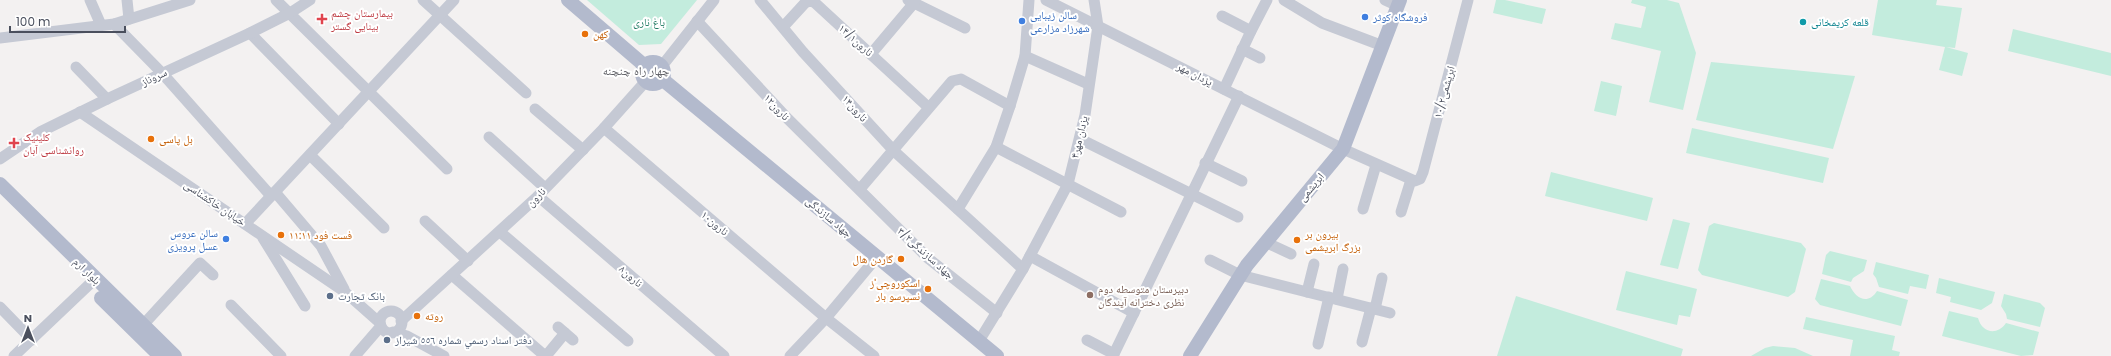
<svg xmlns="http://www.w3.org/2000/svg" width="2111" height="356" font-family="Poppins,'Noto Naskh Arabic',sans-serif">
<rect width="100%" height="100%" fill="#f3f1f1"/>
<g fill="#c3ecdd">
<polygon points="587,0 697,0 661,44 639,45"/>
<polygon points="1496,0 1505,0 1546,9 1542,24 1493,13"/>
<polygon points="1632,0 1667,0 1679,3 1696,53 1683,110 1649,102 1661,51 1611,39 1615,23 1641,28 1646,7 1631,3"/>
<polygon points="1878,0 1937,0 1936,5 1962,8 1955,48 1946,47 1968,53 1962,76 1939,70 1945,47 1872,35"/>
<polygon points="2013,29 2111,53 2111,76 2008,51"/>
<polygon points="1711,62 1855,76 1833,149 1696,120"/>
<polygon points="1601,81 1622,86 1616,116 1594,111"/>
<polygon points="1692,128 1829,158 1823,183 1686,153"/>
<polygon points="1551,172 1653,198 1647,221 1545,196"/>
<polygon points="1673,219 1690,223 1678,269 1660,265"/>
<polygon points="1714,223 1801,243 1806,249 1795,292 1788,297 1702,275 1698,270 1709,226"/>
<polygon points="1830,251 1867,260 1864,271 1853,278 1851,282 1822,274 1826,255"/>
<polygon points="1876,262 1929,275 1926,289 1910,286 1908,294 1879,287 1876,278 1873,274"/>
<polygon points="1626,271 1697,289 1690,317 1679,315 1677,325 1616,310"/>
<polygon points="1939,278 1995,292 1992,303 1981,310 1950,302 1951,297 1936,293"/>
<path d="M1821 279 1850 286C1856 299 1868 305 1877 291L1908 300 1901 326 1820 305 1815 299Z"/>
<polygon points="2004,294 2040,303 2045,308 2040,327 2007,319 2006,314 2001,306"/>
<polygon points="1516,296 1683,349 1681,356 1497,356"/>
<path d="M1949 311 1978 318C1982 333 1997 336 2006 323L2039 332 2033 355 2021 356 1942 336Z"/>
<polygon points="1806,317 1895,336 1892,350 1900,352 1899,356 1850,356 1853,340 1803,329"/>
<polygon points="1773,346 1795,348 1813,356 1751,356 1765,348"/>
</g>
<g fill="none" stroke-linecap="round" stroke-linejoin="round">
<g stroke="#c5c9d4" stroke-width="11">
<polyline points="90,0 101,25"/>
<polyline points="127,0 129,19"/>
<polyline points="276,0 447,169"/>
<polyline points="423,0 526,93"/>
<polyline points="760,0 803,52 894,151 1023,269"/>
<polyline points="908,0 965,28"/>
<polyline points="1046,0 1343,149 1415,181 1420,179 1423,172 1468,0"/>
<polyline points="1284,0 1322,23 1383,46"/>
<polyline points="1385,0 1398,6"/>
<polyline points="1222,16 1251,31"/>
<polyline points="697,21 788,119 929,259 997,313"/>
<polyline points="114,24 162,73 271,196"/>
<polyline points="783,27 805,3 809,1 814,2 928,107"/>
<polyline points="250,33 339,124"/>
<polyline points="0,38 114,24 190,0"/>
<polyline points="1242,49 1260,58"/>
<polyline points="871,54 914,3"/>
<polyline points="1025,56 1088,84"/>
<polyline points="662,66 714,0"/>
<polyline points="76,67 107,99"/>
<polyline points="1224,89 1251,31 1267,0"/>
<polyline points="535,109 583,150"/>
<polyline points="80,112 345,292 380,323"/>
<polyline points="604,128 826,318 874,356"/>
<polyline points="489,137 545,188"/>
<polyline points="1080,139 1238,217"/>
<polyline points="996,147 1121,212"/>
<polyline points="310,155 384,228"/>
<polyline points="0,159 40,132 107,99 250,33 290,13 310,0"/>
<polyline points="1205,163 1242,181"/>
<polyline points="860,189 952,81 961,79 1010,106"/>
<polyline points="275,192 321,246 344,289"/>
<polyline points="538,196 724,356"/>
<polyline points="958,209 996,147 1010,106 1025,56 1029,0"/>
<polyline points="1363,209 1376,165"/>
<polyline points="1401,212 1411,180"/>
<polyline points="425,221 468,261"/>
<polyline points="245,224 454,0"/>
<polyline points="500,232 628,341"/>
<polyline points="263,238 305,306"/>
<polyline points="1265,242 1291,254"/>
<polyline points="1030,256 1134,313"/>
<polyline points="1210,260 1240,275 1390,313"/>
<polyline points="452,275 545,356"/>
<polyline points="1307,292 1314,264"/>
<polyline points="1337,299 1343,269"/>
<polyline points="231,305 281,356"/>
<polyline points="0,307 32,340"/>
<polyline points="1375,309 1382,278"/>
<circle cx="391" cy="322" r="11"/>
<polyline points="401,321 538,196 604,128 646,81"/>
<polyline points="143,325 200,263 213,275"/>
<polyline points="558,327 573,340"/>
<polyline points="393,332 407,336 444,356"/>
<polyline points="1087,340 1114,354"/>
<polyline points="979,341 1023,269 1068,184 1085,115 1098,26 1094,0"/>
<polyline points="1362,342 1371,308"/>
<polyline points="1318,344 1329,297"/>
<polyline points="14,356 95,279"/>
<polyline points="355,356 381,326"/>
<polyline points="546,356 565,333"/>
<polyline points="790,356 826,318 877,257"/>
<polyline points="1113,356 1239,96"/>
</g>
<g stroke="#b3bacd" stroke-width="14">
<polyline points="568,0 645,66"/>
<circle cx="653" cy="73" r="11"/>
<polyline points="662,79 997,356"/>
<polyline points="0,184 175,356"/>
<polyline points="101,298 159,355"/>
<polyline points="1190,356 1247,265 1343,149 1400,0"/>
</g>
</g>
<g fill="#3f7fe0" stroke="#fff" stroke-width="1.5">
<circle cx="1365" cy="17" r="4"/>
<circle cx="1022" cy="21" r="4"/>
<circle cx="226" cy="239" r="4"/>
</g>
<g fill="#e0444e" stroke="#fff" stroke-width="1.5">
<path d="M320 13h4v4h4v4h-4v4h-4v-4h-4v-4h4z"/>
<path d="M12 137h4v4h4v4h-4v4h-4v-4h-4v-4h4z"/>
</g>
<circle fill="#0f9aa8" stroke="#fff" stroke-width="1.5" cx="1803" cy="22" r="4"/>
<g fill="#e8710a" stroke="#fff" stroke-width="1.5">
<circle cx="585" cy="34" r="4"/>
<circle cx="151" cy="139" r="4"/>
<circle cx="281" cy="235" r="4"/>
<circle cx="1297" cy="240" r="4"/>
<circle cx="901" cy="259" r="4"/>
<circle cx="928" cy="289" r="4"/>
<circle cx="417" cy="316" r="4"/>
</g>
<circle fill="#8d6e63" stroke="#fff" stroke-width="1.5" cx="1090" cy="295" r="4"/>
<g fill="#5c6f8a" stroke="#fff" stroke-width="1.5">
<circle cx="330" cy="296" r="4"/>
<circle cx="387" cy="340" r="4"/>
</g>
<g text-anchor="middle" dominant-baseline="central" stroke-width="4" stroke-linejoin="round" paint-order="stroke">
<g font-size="11" fill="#be3a42" stroke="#fff" text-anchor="start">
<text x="331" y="13">بیمارستان چشم<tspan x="331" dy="13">بینایی گستر</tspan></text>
<text x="23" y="137">کلینیک<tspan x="23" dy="13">روانشناسی آبان</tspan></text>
</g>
<g font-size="11" fill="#366cbe" stroke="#fff" text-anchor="start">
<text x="1030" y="15">سالن زیبایی<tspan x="1030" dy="13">شهرزاد مزارعی</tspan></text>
<text x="1373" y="17">فروشگاه کوثر</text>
<text x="218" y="233" text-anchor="end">سالن عروس<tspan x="218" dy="13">عسل پرویزی</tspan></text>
</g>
<g font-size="11" fill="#1f7a62" stroke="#fff">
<text x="649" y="22">باغ ناری</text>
</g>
<g font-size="11" fill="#0d838f" stroke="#fff" text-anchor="start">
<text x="1811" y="22">قلعه کریمخانی</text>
</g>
<g font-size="11" fill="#c56008" stroke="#fff" text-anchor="start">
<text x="593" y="34">کهن</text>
<text x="159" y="139">بل پاسی</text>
<text x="1305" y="234">بیرون بر<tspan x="1305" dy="13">بزرگ ابریشمی</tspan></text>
<text x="289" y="235">فست فود ۱۱:۱۱</text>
<text x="893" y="259" text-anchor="end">گاردن هال</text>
<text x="920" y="283" text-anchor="end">اسکوروچی'ز<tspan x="920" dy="13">نسپرسو بار</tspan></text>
<text x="425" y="316">روته</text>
</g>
<g font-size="11" fill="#4a4f5d" stroke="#fff">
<text transform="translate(856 40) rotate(42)">۱۴/۱نارون</text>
<text transform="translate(1195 74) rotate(27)">یزدان مهر</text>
<text transform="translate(154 77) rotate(-25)">سروناز</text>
<text transform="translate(1444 92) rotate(-75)">۱۰/۲ابریشمی</text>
<text transform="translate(777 107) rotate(47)">نارون۱۲</text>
<text transform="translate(855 108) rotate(48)">نارون۱۴</text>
<text transform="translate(1079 137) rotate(-77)">یزدان مهر۴</text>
<text transform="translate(1311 187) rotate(-50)">ابریشمی</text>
<text transform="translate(536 197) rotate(-45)">نارون</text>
<text transform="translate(215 203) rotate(34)">خیابان خاکشناسی</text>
<text transform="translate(829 217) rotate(40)">جهاد سازندگی</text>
<text transform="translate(715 223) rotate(40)">نارون۱۰</text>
<text transform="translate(926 253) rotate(42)">۳/۲جهاد سازندگی</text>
<text transform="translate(87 271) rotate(44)">بلوار ارم</text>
<text transform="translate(631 276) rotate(41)">نارون۸</text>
</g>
<g font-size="11" fill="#785e54" stroke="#fff" text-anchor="start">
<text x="1098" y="289">دبیرستان متوسطه دوم<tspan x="1098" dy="13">نظری دخترانه آیندگان</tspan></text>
</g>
<g font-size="11" fill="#4e5e75" stroke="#fff" text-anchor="start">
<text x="338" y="296">بانک تجارت</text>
<text x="395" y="340">دفتر اسناد رسمي شماره ٥٥٦ شيراز</text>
</g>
<g font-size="12" fill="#5e5f65" stroke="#fff">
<text x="636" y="70">چهار راه چنچنه</text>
</g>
</g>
<g transform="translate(28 328)" stroke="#ffffff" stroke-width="3" paint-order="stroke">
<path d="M0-3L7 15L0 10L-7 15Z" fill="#4a4f5d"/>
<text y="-6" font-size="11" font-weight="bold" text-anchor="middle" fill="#4a4f5d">N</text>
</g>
<path d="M10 26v6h115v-6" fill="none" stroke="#4a4f5d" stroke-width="2"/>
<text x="16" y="26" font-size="12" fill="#4a4f5d" stroke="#ffffff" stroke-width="3" paint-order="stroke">100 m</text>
</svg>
